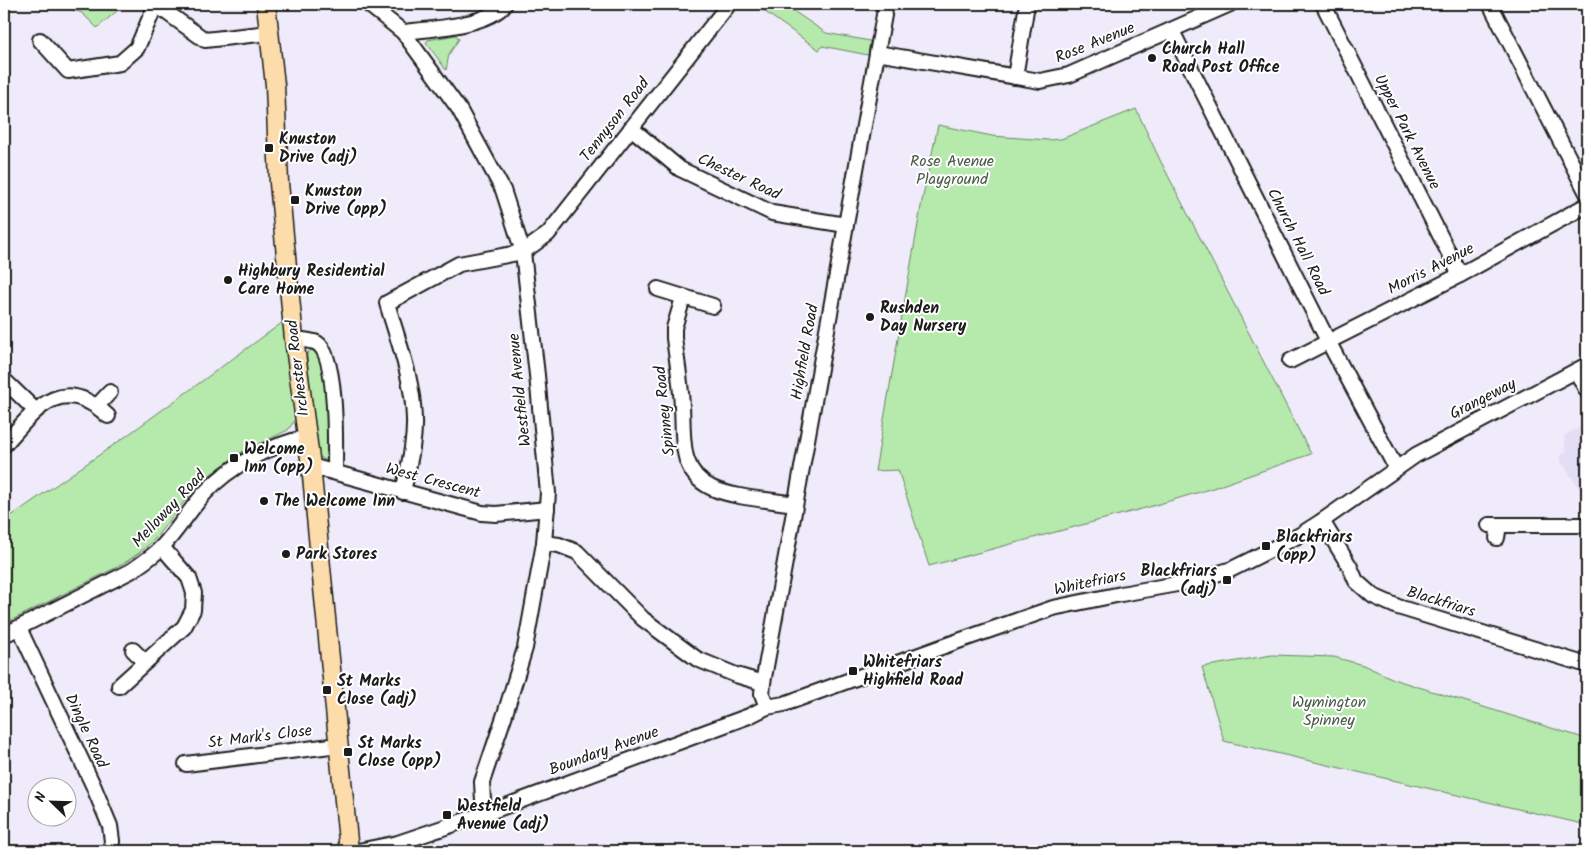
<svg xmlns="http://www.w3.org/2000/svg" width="1591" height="855" font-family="Kalam,sans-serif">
<rect width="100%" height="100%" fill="#efebfa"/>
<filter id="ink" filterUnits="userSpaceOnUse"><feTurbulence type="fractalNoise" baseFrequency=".02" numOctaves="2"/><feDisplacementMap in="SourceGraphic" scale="10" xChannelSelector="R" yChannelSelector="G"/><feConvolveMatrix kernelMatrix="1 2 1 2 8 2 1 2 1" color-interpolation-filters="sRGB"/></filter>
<g filter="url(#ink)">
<polygon fill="#e4ddf6" points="1587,423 1587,501 1561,461 1561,455 1566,453 1564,436"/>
<g fill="#b5eaac" stroke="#688364">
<polygon points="68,4 125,4 97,28 82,13 73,10"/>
<polygon points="754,4 783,4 826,33 870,41 868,55 822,46 819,50"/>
<polygon points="456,35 459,39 449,54 446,70 426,42 428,40"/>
<polygon points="1136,109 1160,160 1311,454 1213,488 1149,507 929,566 898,470 875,471 922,201 938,125 992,136 1048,140 1061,139"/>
<polygon points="286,320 297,417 288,430 240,453 211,474 183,503 153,541 139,553 123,564 4,624 4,521 125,437"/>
<polygon points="311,350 316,351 320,354 329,389 328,460 327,461 318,456 316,447 307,357 307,353"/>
<polygon points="1272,655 1334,657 1363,665 1396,680 1587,739 1587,825 1224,741 1202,667"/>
</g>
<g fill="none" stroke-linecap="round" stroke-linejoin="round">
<g stroke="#1c1c1c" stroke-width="18">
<g id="minor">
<polyline points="155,4 205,40 269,33"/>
<polyline points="368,4 403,32 459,109 503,190 523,252 537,375 548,493 544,543 525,648 505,714 482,782 483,800 487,813"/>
<polyline points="1323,4 1460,275"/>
<polyline points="1490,4 1587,193"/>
<polyline points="1172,31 1328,341 1396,468"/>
<path d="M403 32C430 29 488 26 505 4"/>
<polyline points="40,40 68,71 120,63 137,48 156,4"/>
<polyline points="877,53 1040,81 1069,75 1230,4"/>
<polyline points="1015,77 1027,4"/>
<polyline points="631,128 680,169 772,213 846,225"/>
<polyline points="658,289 713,306"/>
<path d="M683 298 674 328V338C677 361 681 384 682 407 684 437 678 472 712 488 734 498 771 500 795 504"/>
<path d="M294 339C300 340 311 340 317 343 338 356 335 448 335 472"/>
<polyline points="1290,361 1460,275 1587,205"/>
<polyline points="1576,371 1587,391"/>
<polyline points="4,380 35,410"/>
<polyline points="97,406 110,392"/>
<path d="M4 445C35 410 61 372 108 416"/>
<polyline points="311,466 482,513 496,514 547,509"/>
<path d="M403 492C408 468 415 443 414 419 413 379 398 341 387 303L459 264 523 252 548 234 729 4"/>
<polyline points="1322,521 1350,567 1356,581 1373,596 1398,607 1587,665"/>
<polyline points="1489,525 1587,525"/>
<polyline points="1497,538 1499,525"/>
<polyline points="544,543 559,545 577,552 643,619 697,659 736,675 763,683"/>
<polyline points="19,628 93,785 110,826 112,841 111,851"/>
<path d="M4 635 131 571C141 564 152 557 161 548 177 531 189 511 204 494 230 465 269 446 307 437"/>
<polyline points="133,650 145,662"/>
<polyline points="119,686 184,627 193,610 194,593 189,578 162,547"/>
<polyline points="767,707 762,694 763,683 886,4"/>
<polyline points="186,764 339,745"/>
<polyline points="358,851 398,843 487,813 749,716 767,707 784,704 947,645 1053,608 1121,594 1194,581 1232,569 1300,535 1322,521 1416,455 1587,365"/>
</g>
</g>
<g stroke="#1c1c1c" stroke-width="21">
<polyline id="major" points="266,4 275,85 279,183 294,339 311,466 349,851"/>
</g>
<use href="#minor" stroke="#fff" stroke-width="14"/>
<use href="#major" stroke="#fddcac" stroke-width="18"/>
</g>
</g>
<g fill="#1c1c1c" stroke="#fff" stroke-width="2">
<circle cx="1152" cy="58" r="5"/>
<rect x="264" y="143" width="10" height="10" rx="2.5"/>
<rect x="290" y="195" width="10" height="10" rx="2.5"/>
<circle cx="228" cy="280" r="5"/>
<circle cx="870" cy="317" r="5"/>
<rect x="229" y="453" width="10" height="10" rx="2.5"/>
<circle cx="264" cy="501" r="5"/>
<rect x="1261" y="541" width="10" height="10" rx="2.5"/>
<circle cx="286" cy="554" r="5"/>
<rect x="1222" y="575" width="10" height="10" rx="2.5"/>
<rect x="848" y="666" width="10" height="10" rx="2.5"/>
<rect x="322" y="685" width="10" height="10" rx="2.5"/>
<rect x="343" y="747" width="10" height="10" rx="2.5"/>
<rect x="442" y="810" width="10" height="10" rx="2.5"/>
</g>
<g text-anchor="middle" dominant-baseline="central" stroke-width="4" stroke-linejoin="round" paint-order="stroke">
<g font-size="16" fill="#1c1c1c" stroke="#fff">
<text transform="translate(1095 43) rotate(-22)">Rose Avenue</text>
<text transform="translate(615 120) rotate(-52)">Tennyson Road</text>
<text transform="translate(1407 132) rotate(63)">Upper Park Avenue</text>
<text transform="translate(739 177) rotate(25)">Chester Road</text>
<text transform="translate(1298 242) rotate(63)">Church Hall Road</text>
<text transform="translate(1431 269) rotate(-27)">Morris Avenue</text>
<text transform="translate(805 352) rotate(-80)">Highfield Road</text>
<text transform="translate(298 368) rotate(-97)">Irchester Road</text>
<text transform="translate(520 390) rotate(-96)">Westfield Avenue</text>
<text transform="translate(1483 399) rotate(-27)">Grangeway</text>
<text transform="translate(665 411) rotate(-96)">Spinney Road</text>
<text transform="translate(433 481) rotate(15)">West Crescent</text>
<text transform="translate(169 509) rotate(-47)">Melloway Road</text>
<text transform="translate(1090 583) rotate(-12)">Whitefriars</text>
<text transform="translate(1441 602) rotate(17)">Blackfriars</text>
<text transform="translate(86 731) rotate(65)">Dingle Road</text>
<text transform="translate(260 737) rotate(-7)">St Mark's Close</text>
<text transform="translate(604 751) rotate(-20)">Boundary Avenue</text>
</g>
<g font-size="16" font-weight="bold" fill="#1c1c1c" stroke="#fff" text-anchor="start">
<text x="1162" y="49">Church Hall<tspan x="1162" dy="18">Road Post Office</tspan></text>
<text x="279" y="139">Knuston<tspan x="279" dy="18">Drive (adj)</tspan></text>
<text x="305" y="191">Knuston<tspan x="305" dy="18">Drive (opp)</tspan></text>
<text x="238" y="271">Highbury Residential<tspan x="238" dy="18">Care Home</tspan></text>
<text x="880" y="308">Rushden<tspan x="880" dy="18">Day Nursery</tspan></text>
<text x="244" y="449">Welcome<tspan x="244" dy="18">Inn (opp)</tspan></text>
<text x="274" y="501">The Welcome Inn</text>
<text x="1276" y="537">Blackfriars<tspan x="1276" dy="18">(opp)</tspan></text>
<text x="296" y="554">Park Stores</text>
<text x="1217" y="571" text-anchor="end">Blackfriars<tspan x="1217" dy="18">(adj)</tspan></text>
<text x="863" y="662">Whitefriars<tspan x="863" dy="18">Highfield Road</tspan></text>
<text x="337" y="681">St Marks<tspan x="337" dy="18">Close (adj)</tspan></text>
<text x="358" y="743">St Marks<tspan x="358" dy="18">Close (opp)</tspan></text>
<text x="457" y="806">Westfield<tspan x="457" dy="18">Avenue (adj)</tspan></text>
</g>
<g font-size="16" fill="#4a5a47" stroke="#fff">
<text x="952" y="161">Rose Avenue<tspan x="952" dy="18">Playground</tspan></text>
<text x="1329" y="702">Wymington<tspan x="1329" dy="18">Spinney</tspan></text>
</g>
</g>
<rect width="1591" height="855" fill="none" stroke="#fff" stroke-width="20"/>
<rect x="10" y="10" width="1571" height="835" fill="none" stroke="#1c1c1c" stroke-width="2" filter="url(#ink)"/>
<g transform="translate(52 802) rotate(293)"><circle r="24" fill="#ffffff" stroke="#a4a4a4"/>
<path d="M0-4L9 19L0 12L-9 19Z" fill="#1c1c1c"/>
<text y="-8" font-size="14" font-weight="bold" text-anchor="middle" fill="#1c1c1c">N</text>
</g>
</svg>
